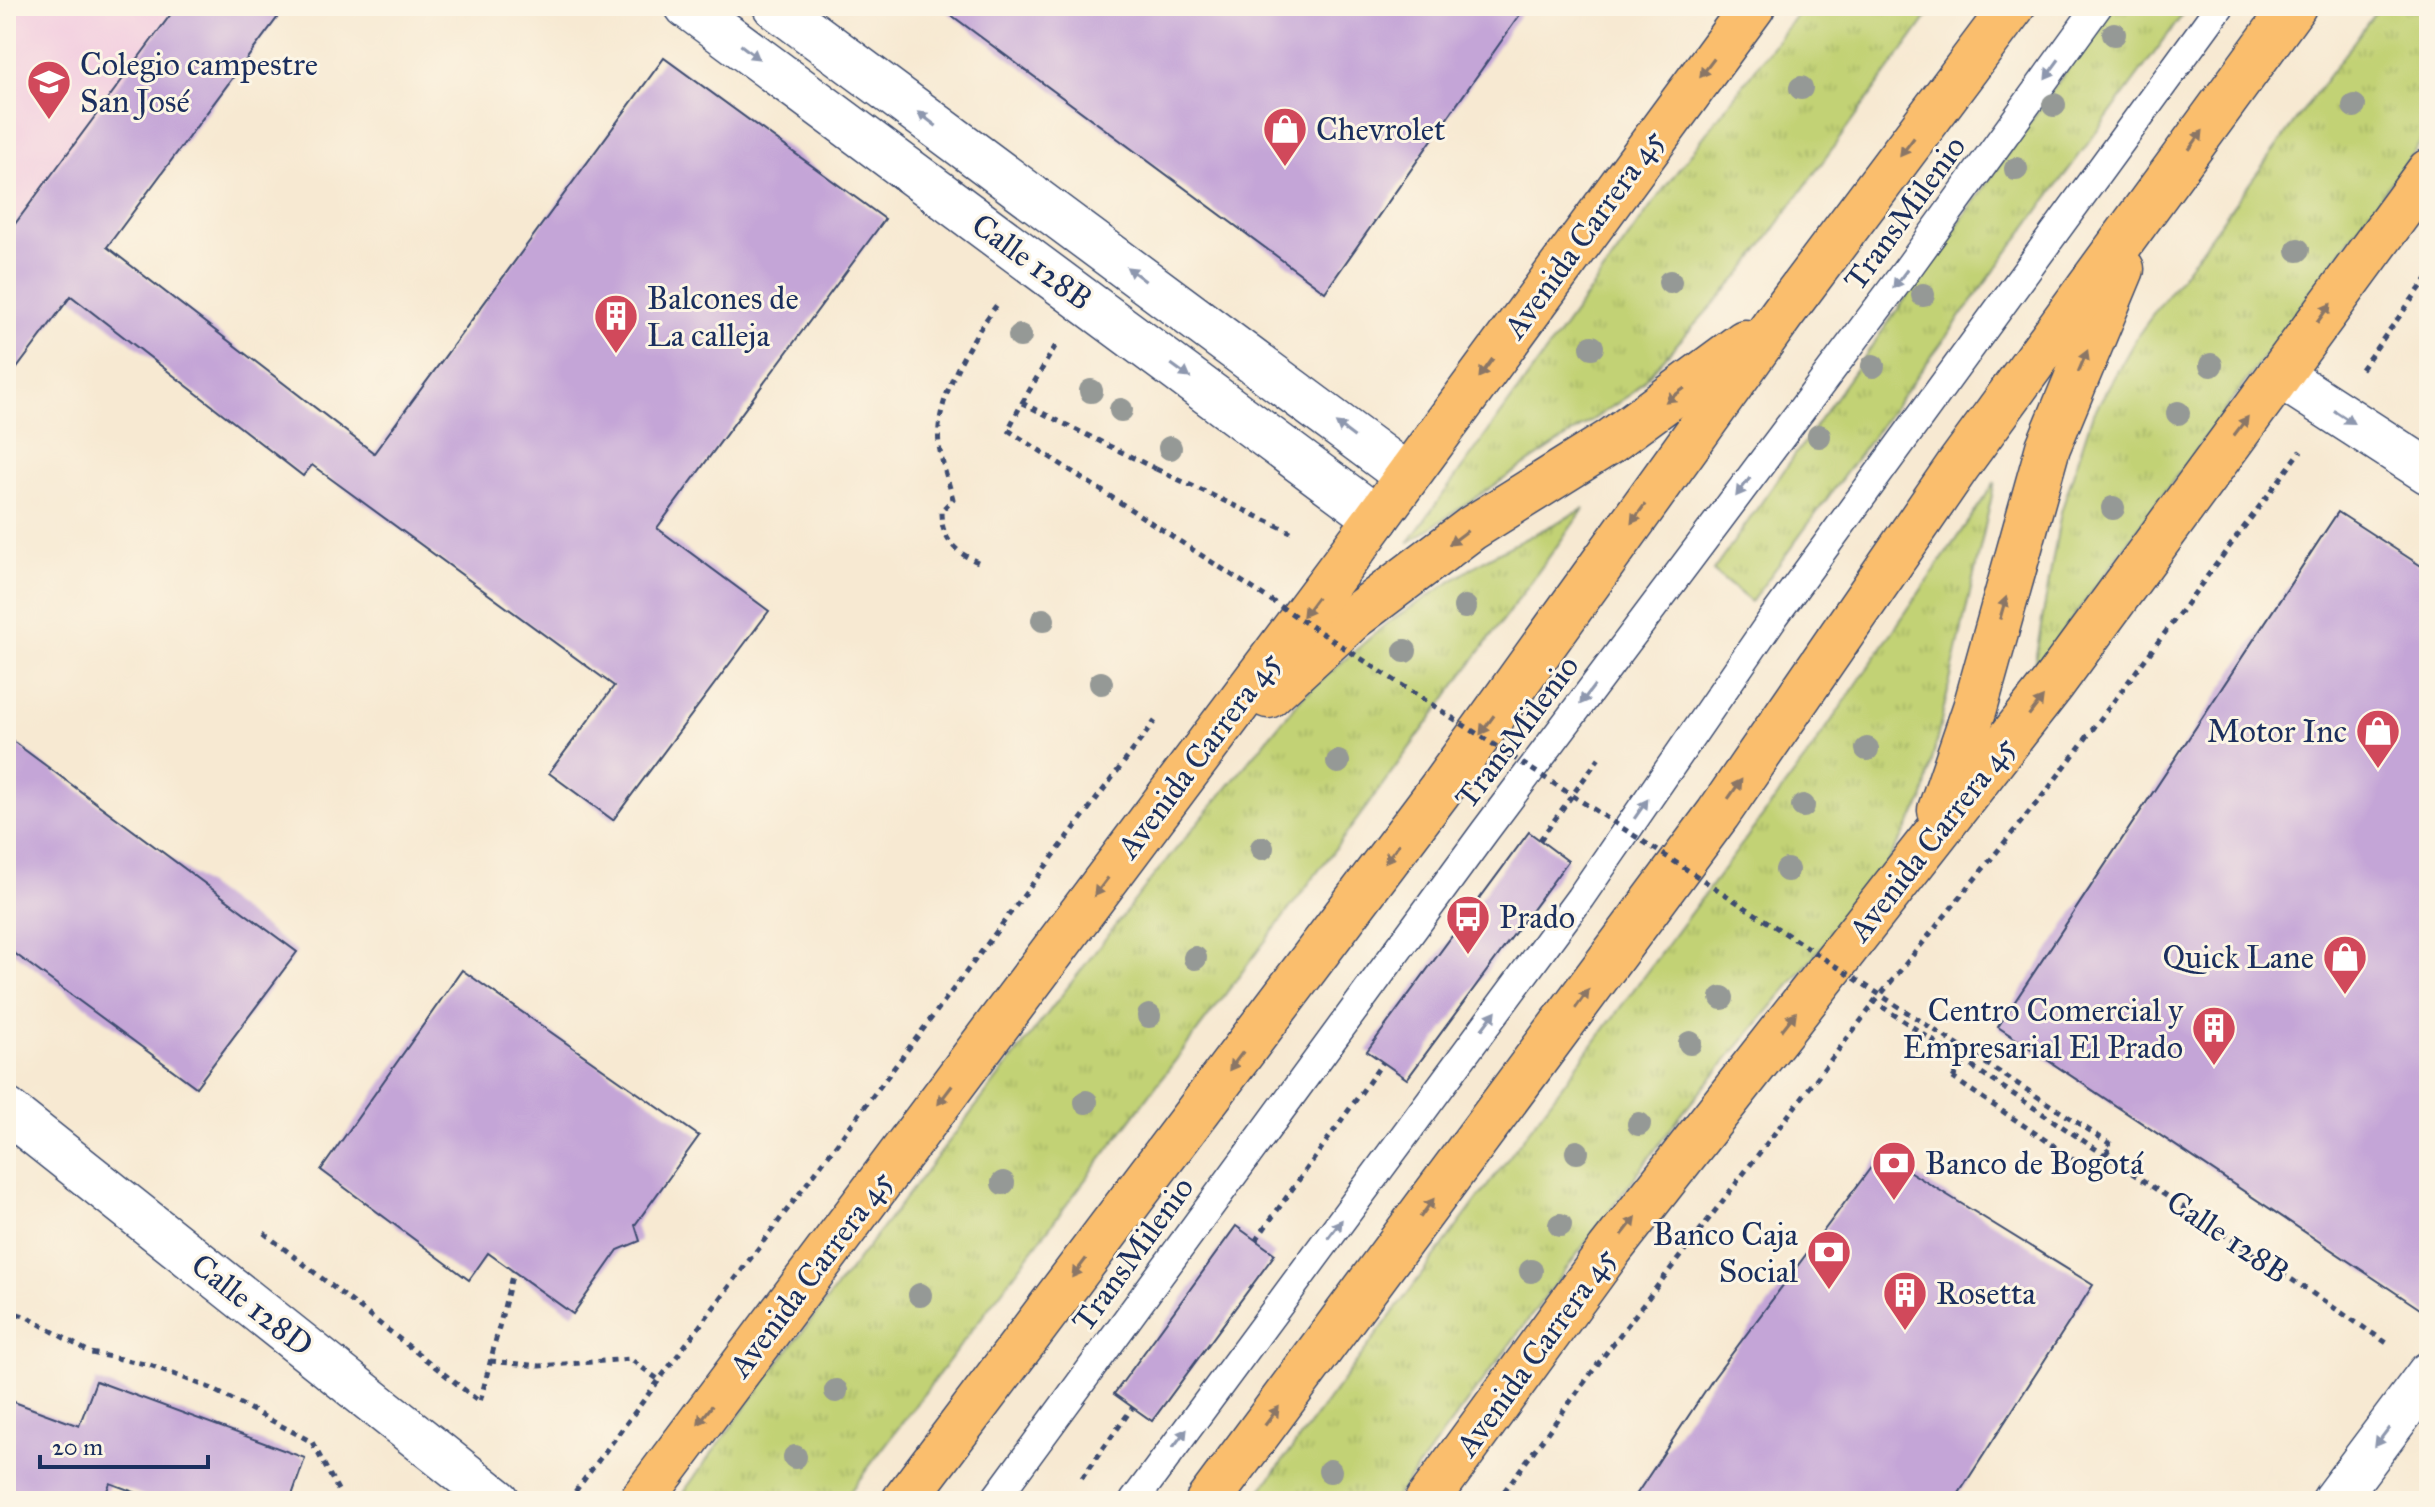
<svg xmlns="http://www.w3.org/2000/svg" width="2435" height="1507" font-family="'IM FELL Great Primer',serif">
<defs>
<pattern id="grass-tufts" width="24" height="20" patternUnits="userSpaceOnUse" patternTransform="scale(2)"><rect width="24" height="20" fill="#c2d274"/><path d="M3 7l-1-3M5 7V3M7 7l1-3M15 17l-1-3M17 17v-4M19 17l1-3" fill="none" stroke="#a6b567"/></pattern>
</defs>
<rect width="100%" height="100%" fill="#fcf5e5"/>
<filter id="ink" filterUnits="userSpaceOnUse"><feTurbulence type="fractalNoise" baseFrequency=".0125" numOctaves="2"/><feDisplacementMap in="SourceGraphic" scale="16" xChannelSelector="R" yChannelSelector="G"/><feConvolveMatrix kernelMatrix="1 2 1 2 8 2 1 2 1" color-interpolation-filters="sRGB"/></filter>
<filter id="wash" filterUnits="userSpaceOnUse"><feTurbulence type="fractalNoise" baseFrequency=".006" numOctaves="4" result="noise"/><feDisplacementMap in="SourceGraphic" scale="32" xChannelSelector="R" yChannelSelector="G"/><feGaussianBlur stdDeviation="1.8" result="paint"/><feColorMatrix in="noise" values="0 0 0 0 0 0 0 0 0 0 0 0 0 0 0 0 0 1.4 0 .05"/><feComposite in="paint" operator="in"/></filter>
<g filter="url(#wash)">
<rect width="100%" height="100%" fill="#f7e9d2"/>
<polygon fill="#f3cfe0" points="6,6 176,6 6,236"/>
<g fill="url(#grass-tufts)" stroke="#6e8069" stroke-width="2">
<polygon points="1803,6 1935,6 1744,271 1631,394 1408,543 1660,194"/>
<polygon points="2112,6 2189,6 1751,602 1713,571"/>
<polygon points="2380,6 2429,6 2429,131 2033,672 2061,512 2092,416 2138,335"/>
<polygon points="1995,482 1923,801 1877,881 1684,1111 1393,1501 1253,1501 1806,758"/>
<polygon points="1584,509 1362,813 843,1501 677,1501 772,1371 1152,878 1304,695 1387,623 1489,557"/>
</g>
<g id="blocks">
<g fill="#c4a5d7">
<polygon points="177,6 286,6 107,247 374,453 664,58 885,219 657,528 769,611 613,820 549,773 614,686 312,465 303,476 71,296 6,383 6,236"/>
<polygon points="939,6 1526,6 1325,292"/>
<polygon points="2338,512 2429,571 2429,1315 1998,1027"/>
<polygon points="6,736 297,952 196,1087 6,947"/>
<polygon points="1529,832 1568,861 1407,1079 1367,1051"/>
<polygon points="462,970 699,1136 635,1225 640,1241 618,1250 573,1314 488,1253 469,1280 321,1170"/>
<polygon points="1881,1154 2093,1285 1954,1501 1632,1501 1713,1379"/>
<polygon points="1236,1226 1275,1254 1152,1421 1114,1394"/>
<polygon points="96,1381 305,1458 290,1501 158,1501 110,1483 103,1501 6,1501 6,1399 79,1426"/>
</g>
</g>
</g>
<g filter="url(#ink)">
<use href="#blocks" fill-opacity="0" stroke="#3c4b6f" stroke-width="2"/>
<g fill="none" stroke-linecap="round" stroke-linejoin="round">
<g stroke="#3c4b6f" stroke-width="31">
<g id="lane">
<polyline points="994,1501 1485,831 1908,268 2098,6"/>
<polyline points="1134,1501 1580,898 1773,618 2220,6"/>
</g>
</g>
<g stroke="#3c4b6f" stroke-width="47">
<g id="street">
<polyline points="687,6 1377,518"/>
<polyline points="775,6 1407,476"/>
<polyline points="2279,375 2429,472"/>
<polyline points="6,1110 498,1501"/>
<polyline points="2334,1501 2429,1374"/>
</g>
</g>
<g stroke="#3c4b6f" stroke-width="47">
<g id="highway">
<polyline points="1268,696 1354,617 1472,528 1611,441 1745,342"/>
<polyline points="1940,810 1975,708 2048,447 2122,269"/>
<polyline points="641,1501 1357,545 1753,6"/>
<polyline points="904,1501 1439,791 1782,314 2013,6"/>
<polyline points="1208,1501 1718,814 1957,467 2294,6"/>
<polyline points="1427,1501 1609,1251 2052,685 2429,171"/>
</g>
</g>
<g stroke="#3c4b6f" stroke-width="5" stroke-dasharray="6 6" stroke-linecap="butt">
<polyline points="2361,369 2429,276"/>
<polyline points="1022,403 1056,345"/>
<polyline points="1156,469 1291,532"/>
<path d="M978 562C954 552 941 538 941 511L953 499C949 483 943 467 940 451 930 405 972 337 999 302"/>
<polyline points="1540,840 1599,758"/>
<polyline points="1882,993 2048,789 2301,451"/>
<polyline points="1872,1000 2390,1345"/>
<polyline points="1953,1078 1964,1061"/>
<polyline points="264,1233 480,1402 513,1272"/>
<polyline points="1256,1240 1383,1062"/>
<polyline points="6,1310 27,1317 91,1353 150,1365 210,1388 312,1442 344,1501"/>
<polyline points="490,1361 540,1366 630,1359 659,1380"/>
<polyline points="1082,1478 1133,1407"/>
<polyline points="568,1501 1155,721"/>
<polyline points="1497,1501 1606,1353 1879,997"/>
</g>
<use href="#lane" stroke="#fff" stroke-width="28"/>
<use href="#street" stroke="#fff" stroke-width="44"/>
<use href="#highway" stroke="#fabe6d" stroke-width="44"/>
<polyline stroke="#3c4b6f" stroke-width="5" stroke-dasharray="6 6" stroke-linecap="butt" points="1156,469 1022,403 1008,430 2112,1145 2093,1172 1953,1078"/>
</g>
<g fill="#959996">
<circle cx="2114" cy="34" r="12"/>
<circle cx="1801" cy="88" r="12"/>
<circle cx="2054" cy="105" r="12"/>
<circle cx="2354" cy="106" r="12"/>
<circle cx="2016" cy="169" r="12"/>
<circle cx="2298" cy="250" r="12"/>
<circle cx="1670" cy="282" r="12"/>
<circle cx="1923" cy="295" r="12"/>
<circle cx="1020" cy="336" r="12"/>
<circle cx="1592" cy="347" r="12"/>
<circle cx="2211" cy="365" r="12"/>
<circle cx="1873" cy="366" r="12"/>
<circle cx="1091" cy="391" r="12"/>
<circle cx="1121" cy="410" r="12"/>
<circle cx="2178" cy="413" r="12"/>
<circle cx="1819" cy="436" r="12"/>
<circle cx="1170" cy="448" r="12"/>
<circle cx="2113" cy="508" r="12"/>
<circle cx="1465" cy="607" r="12"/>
<circle cx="1043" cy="620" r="12"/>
<circle cx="1405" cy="651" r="12"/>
<circle cx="1101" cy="683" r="12"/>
<circle cx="1867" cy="749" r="12"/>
<circle cx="1338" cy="762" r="12"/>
<circle cx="1803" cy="806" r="12"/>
<circle cx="1262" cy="848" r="12"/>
<circle cx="1787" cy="870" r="12"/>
<circle cx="1195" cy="958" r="12"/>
<circle cx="1722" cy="998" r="12"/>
<circle cx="1149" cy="1016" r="12"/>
<circle cx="1690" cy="1043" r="12"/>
<circle cx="1086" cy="1102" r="12"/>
<circle cx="1639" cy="1124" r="12"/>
<circle cx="1577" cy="1152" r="12"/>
<circle cx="1003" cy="1183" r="12"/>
<circle cx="1560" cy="1225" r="12"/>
<circle cx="1531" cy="1271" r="12"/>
<circle cx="920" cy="1295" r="12"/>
<circle cx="836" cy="1391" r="12"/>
<circle cx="795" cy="1457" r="12"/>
<circle cx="1330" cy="1471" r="12"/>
</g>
<defs><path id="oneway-solid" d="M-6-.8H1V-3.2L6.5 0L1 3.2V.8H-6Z" transform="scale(2)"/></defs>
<g fill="#8d97ae">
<use href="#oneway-solid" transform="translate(750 52) rotate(37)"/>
<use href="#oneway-solid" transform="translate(2052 69) rotate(126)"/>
<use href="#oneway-solid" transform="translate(927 119) rotate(-143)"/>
<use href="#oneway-solid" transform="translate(1136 274) rotate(-143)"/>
<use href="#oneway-solid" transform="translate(1900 279) rotate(127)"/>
<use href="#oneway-solid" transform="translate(1181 371) rotate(36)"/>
<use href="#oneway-solid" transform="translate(2344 417) rotate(33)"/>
<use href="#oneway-solid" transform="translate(1345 430) rotate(-143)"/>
<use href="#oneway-solid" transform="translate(1743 487) rotate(127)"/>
<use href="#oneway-solid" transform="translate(1587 695) rotate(127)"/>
<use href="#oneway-solid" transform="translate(1641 809) rotate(-55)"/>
<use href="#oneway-solid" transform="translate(1489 1020) rotate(-53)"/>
<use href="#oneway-solid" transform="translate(1335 1229) rotate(-53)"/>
<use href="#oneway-solid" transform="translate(2382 1437) rotate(127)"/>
<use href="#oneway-solid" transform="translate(1180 1438) rotate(-53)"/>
</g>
<g fill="#8a7666">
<use href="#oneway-solid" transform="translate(1707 68) rotate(127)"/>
<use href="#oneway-solid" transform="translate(2196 140) rotate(-54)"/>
<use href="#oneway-solid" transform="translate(1907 147) rotate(127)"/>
<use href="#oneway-solid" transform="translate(2324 313) rotate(-54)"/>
<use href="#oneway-solid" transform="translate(2083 361) rotate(-67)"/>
<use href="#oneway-solid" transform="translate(1486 368) rotate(126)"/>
<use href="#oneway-solid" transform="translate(1675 395) rotate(144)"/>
<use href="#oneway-solid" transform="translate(2241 426) rotate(-53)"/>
<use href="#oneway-solid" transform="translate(1638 514) rotate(126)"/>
<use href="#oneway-solid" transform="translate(1458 538) rotate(143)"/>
<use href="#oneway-solid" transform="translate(1310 607) rotate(127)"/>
<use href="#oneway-solid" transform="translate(2003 608) rotate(-74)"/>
<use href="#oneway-solid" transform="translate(2036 706) rotate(-52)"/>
<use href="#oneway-solid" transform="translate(1487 725) rotate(126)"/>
<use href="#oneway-solid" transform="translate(1735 789) rotate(-55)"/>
<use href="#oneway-solid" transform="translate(1392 853) rotate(127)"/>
<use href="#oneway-solid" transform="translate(1101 887) rotate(127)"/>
<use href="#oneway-solid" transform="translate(1582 999) rotate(-54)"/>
<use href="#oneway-solid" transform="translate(1789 1021) rotate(-52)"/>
<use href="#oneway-solid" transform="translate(1236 1061) rotate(127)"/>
<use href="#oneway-solid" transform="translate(945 1095) rotate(127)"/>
<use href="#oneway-solid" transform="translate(1427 1208) rotate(-54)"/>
<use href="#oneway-solid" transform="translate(1629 1226) rotate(-52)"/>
<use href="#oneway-solid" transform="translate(1079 1268) rotate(127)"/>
<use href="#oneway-solid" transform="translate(705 1415) rotate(127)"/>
<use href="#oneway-solid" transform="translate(1272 1416) rotate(-53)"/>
</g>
</g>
<defs>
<g id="school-pin" transform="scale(2.3)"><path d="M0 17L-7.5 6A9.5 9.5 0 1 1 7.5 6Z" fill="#d1495b" stroke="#fcf5e5"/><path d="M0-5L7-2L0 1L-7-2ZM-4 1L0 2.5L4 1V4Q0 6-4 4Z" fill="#fff"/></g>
<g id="shop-pin" transform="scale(2.3)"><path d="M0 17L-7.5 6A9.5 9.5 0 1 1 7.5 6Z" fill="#d1495b" stroke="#fcf5e5"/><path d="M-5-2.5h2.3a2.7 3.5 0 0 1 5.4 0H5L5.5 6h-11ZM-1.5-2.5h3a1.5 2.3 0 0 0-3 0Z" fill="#fff"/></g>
<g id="building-pin" transform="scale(2.3)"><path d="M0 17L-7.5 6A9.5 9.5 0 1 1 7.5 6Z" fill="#d1495b" stroke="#fcf5e5"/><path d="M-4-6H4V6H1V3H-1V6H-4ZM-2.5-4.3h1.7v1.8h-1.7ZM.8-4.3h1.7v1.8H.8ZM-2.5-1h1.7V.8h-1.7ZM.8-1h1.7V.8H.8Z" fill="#fff"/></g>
<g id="bus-pin" transform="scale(2.3)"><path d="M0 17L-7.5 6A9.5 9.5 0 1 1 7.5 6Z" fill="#d1495b" stroke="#fcf5e5"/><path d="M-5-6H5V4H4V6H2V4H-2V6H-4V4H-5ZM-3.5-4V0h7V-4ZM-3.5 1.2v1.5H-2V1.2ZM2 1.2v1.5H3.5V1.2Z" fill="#fff"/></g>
<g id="bank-pin" transform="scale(2.3)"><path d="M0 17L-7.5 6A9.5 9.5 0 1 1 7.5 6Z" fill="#d1495b" stroke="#fcf5e5"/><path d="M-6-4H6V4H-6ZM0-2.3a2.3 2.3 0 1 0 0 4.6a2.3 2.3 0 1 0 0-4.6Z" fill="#fff"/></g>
</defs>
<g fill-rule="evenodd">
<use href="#school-pin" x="49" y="82"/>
<use href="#shop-pin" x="1285" y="129"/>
<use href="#building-pin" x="616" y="316"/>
<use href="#shop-pin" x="2378" y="731"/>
<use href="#bus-pin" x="1468" y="917"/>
<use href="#shop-pin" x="2345" y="957"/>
<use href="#building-pin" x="2214" y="1028"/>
<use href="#bank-pin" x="1894" y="1163"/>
<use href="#bank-pin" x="1829" y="1252"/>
<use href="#building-pin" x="1905" y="1293"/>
</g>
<g text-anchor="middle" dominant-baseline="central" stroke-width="6" stroke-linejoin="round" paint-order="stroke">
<g font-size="32" fill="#1b2f5e" stroke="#fcf5e5" text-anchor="start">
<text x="80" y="64">Colegio campestre<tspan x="80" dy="37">San José</tspan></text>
<text x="1316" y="129">Chevrolet</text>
<text x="647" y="298">Balcones de<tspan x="647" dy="37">La calleja</tspan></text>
<text x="2347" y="731" text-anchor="end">Motor Inc</text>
<text x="1499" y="917">Prado</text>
<text x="2314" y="957" text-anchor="end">Quick Lane</text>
<text x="2183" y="1010" text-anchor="end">Centro Comercial y<tspan x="2183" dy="37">Empresarial El Prado</tspan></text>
<text x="1925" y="1163">Banco de Bogotá</text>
<text x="1798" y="1234" text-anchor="end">Banco Caja<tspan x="1798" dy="37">Social</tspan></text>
<text x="1936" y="1293">Rosetta</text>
</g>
<g font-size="32" fill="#1b2f5e" stroke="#fcf5e5">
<text transform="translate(1905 213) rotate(-54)">TransMilenio</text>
<text transform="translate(1584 234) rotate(-54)">Avenida Carrera 45</text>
<text transform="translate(1032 262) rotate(36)">Calle 128B</text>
<text transform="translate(1517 732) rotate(-53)">TransMilenio</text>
<text transform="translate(1199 755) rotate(-53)">Avenida Carrera 45</text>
<text transform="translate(1932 839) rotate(-52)">Avenida Carrera 45</text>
<text transform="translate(2228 1237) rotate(34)">Calle 128B</text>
<text transform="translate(1133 1254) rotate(-54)">TransMilenio</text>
<text transform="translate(811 1274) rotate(-53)">Avenida Carrera 45</text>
<text transform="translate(252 1305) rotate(38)">Calle 128D</text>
<text transform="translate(1536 1352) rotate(-54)">Avenida Carrera 45</text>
</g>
</g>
<rect width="2435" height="1507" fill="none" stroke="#fcf5e5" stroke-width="32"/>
<path d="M40 1455v12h168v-12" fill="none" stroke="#1b2f5e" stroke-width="4"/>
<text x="52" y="1455" font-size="24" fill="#1b2f5e" stroke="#fcf5e5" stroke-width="6" paint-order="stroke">20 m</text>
</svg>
